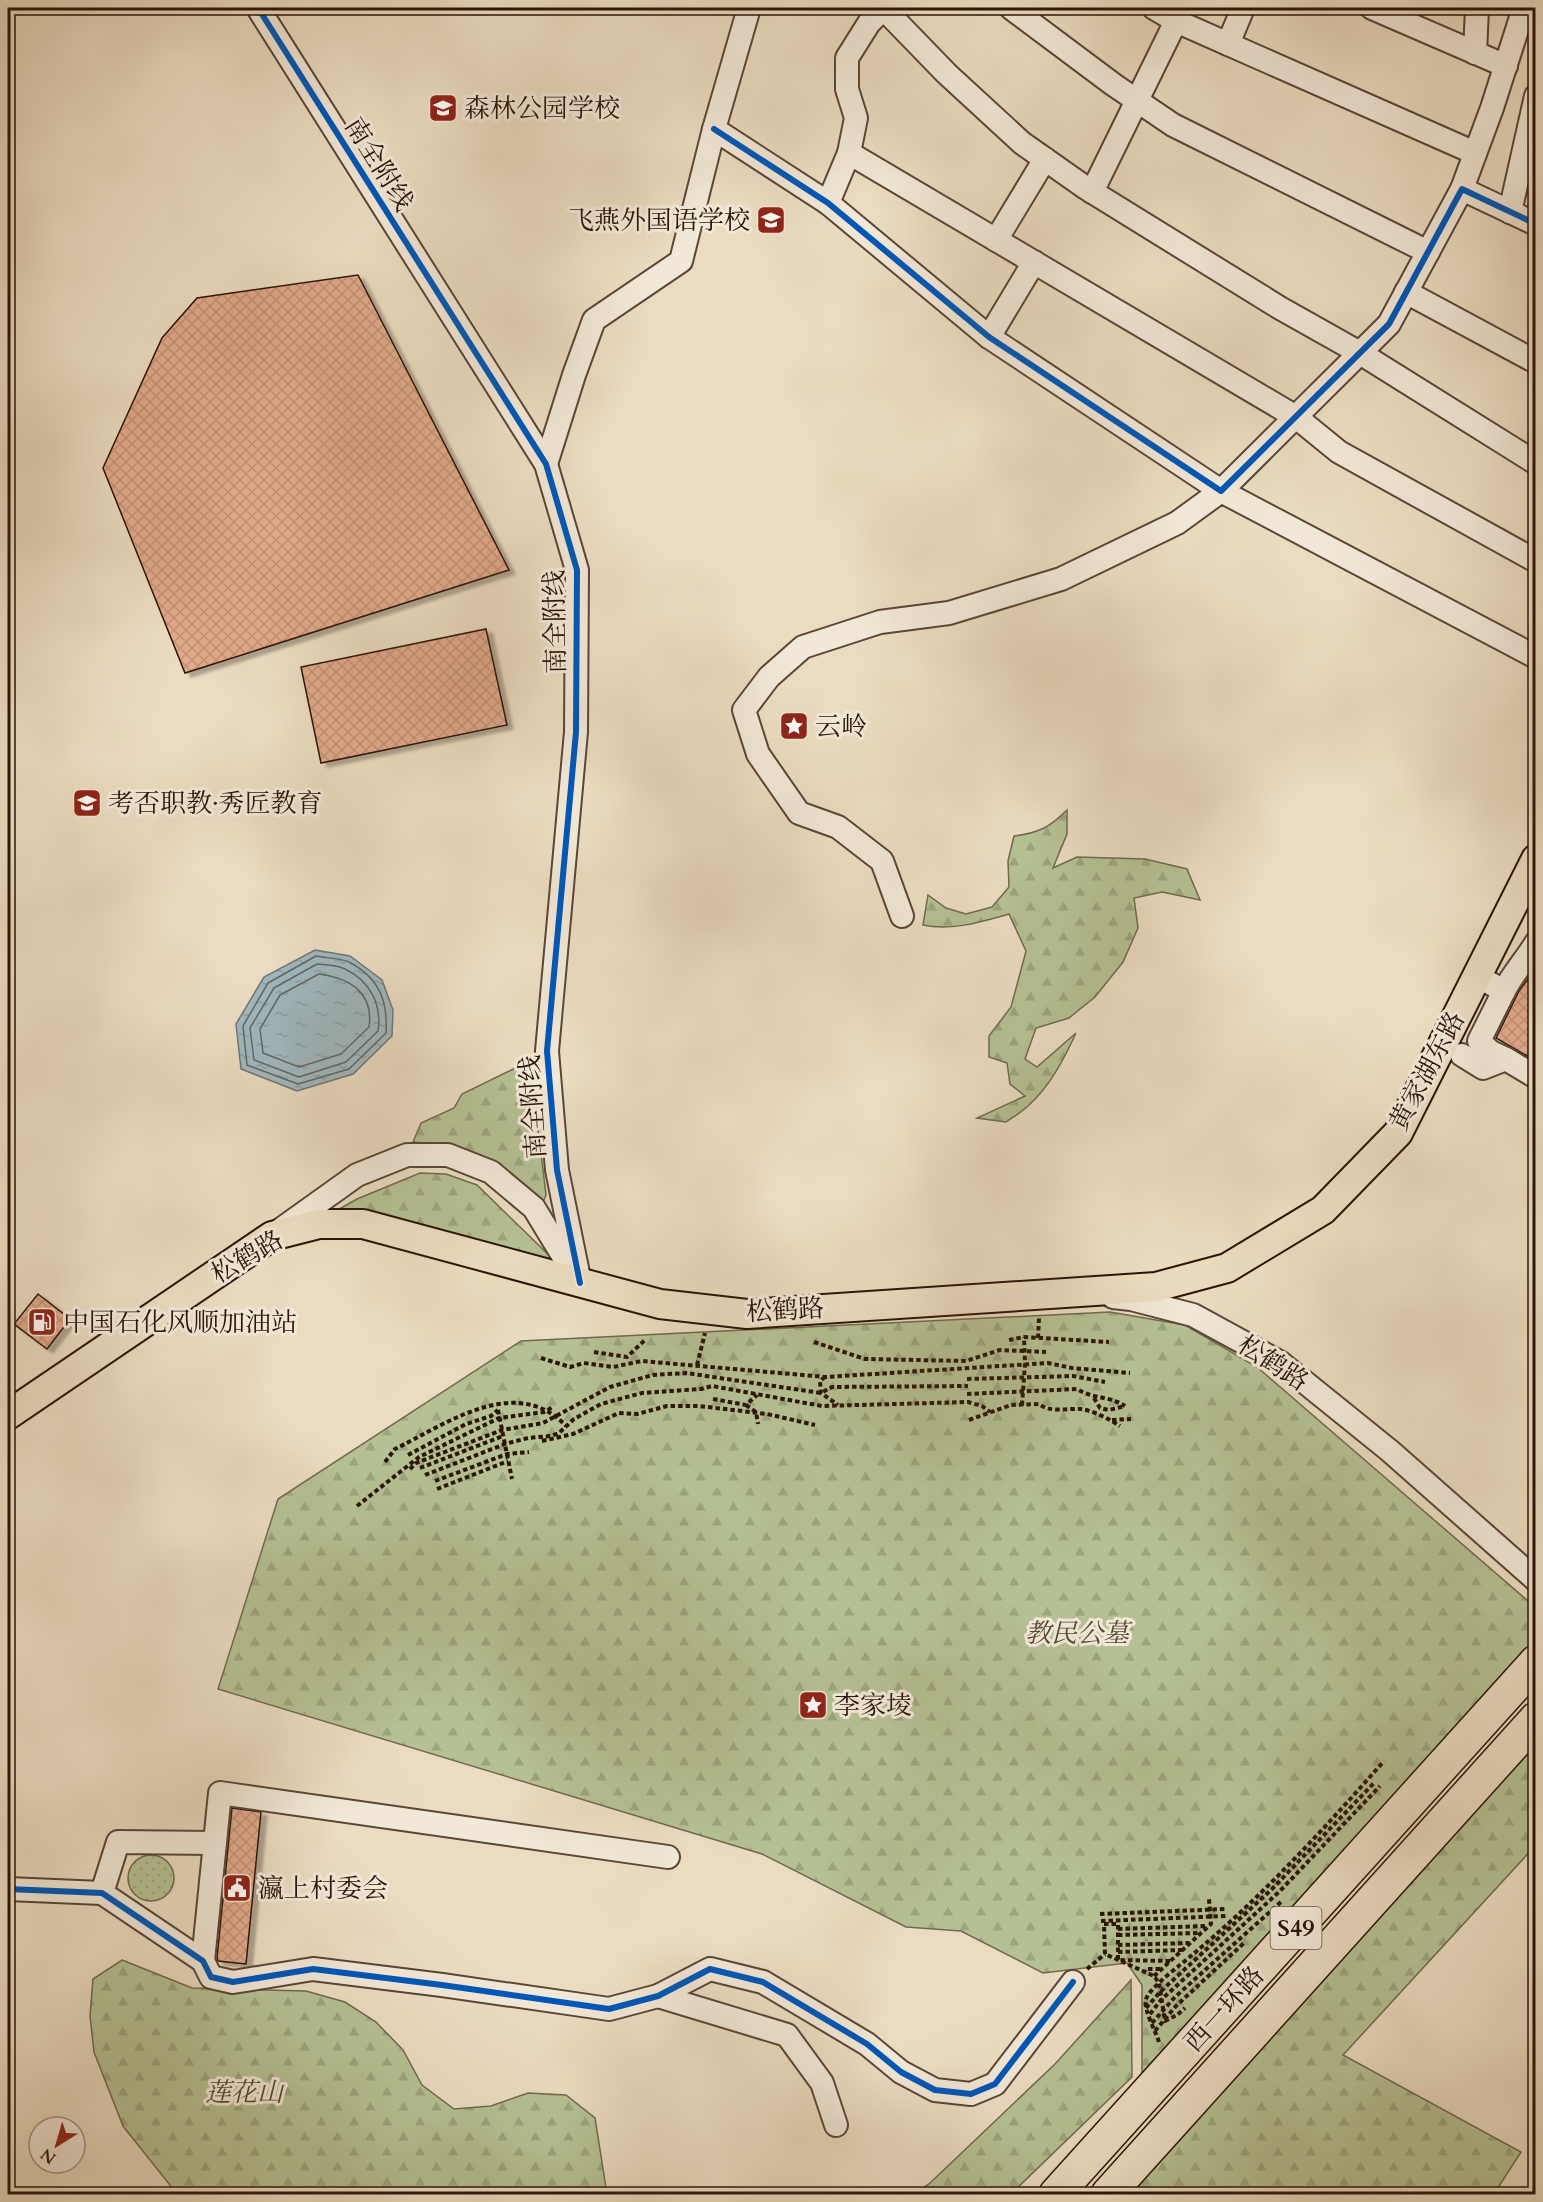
<svg xmlns="http://www.w3.org/2000/svg" width="1543" height="2202" font-family="Cardo,'Noto Serif SC',serif">
<defs>
<pattern id="grass-dots" width="8" height="8" patternUnits="userSpaceOnUse" patternTransform="scale(1.5)"><rect width="8" height="8" fill="#b5c194"/><path d="M2 2h.1M6 6h.1" fill="none" stroke="#9ca57e" stroke-width="1.8" stroke-linecap="round"/></pattern>
<pattern id="forest-firs" width="22" height="20" patternUnits="userSpaceOnUse" patternTransform="scale(1.5)"><rect width="22" height="20" fill="#b5c194"/><path d="M5 1l3.5 6h-7zM16 11l3.5 6h-7z" fill="#9ca57e"/></pattern>
<pattern id="water-ripples" width="26" height="14" patternUnits="userSpaceOnUse" patternTransform="scale(1.5)"><rect width="26" height="14" fill="#9fb8bf"/><path d="M2 4q2-2 4 0t4 0M15 11q2-2 4 0t4 0" fill="none" stroke="#899da3"/></pattern>
<pattern id="building-cross-hatch" width="8" height="8" patternUnits="userSpaceOnUse" patternTransform="scale(1.5)"><rect width="8" height="8" fill="#e2a98b"/><path d="M0 0l8 8M0 8l8-8" fill="none" stroke="#c29176"/></pattern>
<filter id="shadow"><feDropShadow dx="6" dy="4" stdDeviation="1.5" flood-color="#0004"/></filter>
</defs>
<rect width="100%" height="100%" fill="#ebdcc1"/>
<filter id="stains"><feTurbulence type="fractalNoise" baseFrequency=".00333" numOctaves="4"/><feColorMatrix values="0 0 0 0 .2 0 0 0 0 .09 0 0 0 0 .02 0 0 0 .5 -.17"/></filter>
<radialGradient id="worn" r=".72"><stop offset=".6" stop-color="#630" stop-opacity="0"/><stop offset="1" stop-color="#630" stop-opacity=".3"/></radialGradient>
<circle fill="url(#grass-dots)" stroke="#706a4e" stroke-width="1.5" cx="151" cy="1878" r="23"/>
<g fill="url(#forest-firs)" stroke="#706a4e" stroke-width="1.5">
<path d="M1067 810V834L1053 868 1077 857 1145 859 1187 869 1200 900 1162 892 1134 898 1138 928 1123 962 1095 997 1069 1018 1036 1028 1025 1059 1037 1067 1076 1033C1064 1059 1050 1086 1029 1105 1022 1112 1013 1117 1006 1122L977 1118 1025 1096 1010 1084 1007 1063 989 1057V1036L1011 1007 1026 951 1009 914C980 922 953 931 923 925L928 895 946 908 966 914 992 907 1009 887 1008 861 1014 836C1039 833 1050 827 1067 810Z"/>
<polygon points="530,1061 546,1195 542,1205 513,1175 456,1146 413,1142 421,1123 454,1108 462,1094"/>
<polygon points="420,1173 446,1174 477,1185 559,1265 334,1212 357,1199"/>
<polygon points="1110,1312 1185,1325 1257,1367 1535,1607 1535,1644 1142,2082 1142,1985 1127,1963 1043,1973 961,1931 906,1927 762,1854 218,1689 278,1499 521,1341"/>
<polygon points="1535,1740 1535,1846 1343,2055 1521,2152 1494,2194 1126,2194"/>
<polygon points="122,1960 192,1988 306,1991 345,2002 376,2022 403,2050 422,2085 454,2109 491,2106 528,2093 566,2095 595,2118 607,2194 177,2194 123,2126 94,2052 90,2016 93,1979"/>
<polygon points="1131,1980 1132,2077 1011,2194 913,2194 929,2184 1055,2064"/>
</g>
<polygon fill="url(#water-ripples)" stroke="#707675" stroke-width="1.5" points="315,950 350,956 382,980 393,1010 392,1036 353,1074 297,1091 241,1069 236,1024 264,977"/>
<g fill="none" stroke-linecap="round" stroke-linejoin="round">
<g stroke="#646663" stroke-width="1.5">
<path d="M316 956C326 958 340 958 349 962 379 978 388 1000 386 1033L349 1069 298 1084 247 1065 243 1026 268 983Z"/>
<path d="M317 964C325 965 337 965 345 969 370 981 382 1004 378 1031L346 1062 299 1077 254 1060 250 1028 274 988Z"/>
<path d="M319 974C349 978 374 992 369 1027L341 1054 299 1067 263 1053 260 1029 280 995Z"/>
</g>
</g>
<g fill="url(#building-cross-hatch)" stroke="#2a1407" stroke-width="1.5" filter="url(#shadow)">
<polygon points="358,275 509,570 185,673 103,468 162,338 197,298"/>
<polygon points="486,629 507,725 321,763 301,667"/>
<polygon points="1536,968 1536,1061 1496,1038 1519,991"/>
<polygon points="38,1294 70,1319 47,1349 14,1324"/>
<polygon points="232,1808 261,1812 246,1964 218,1961 217,1958"/>
</g>
<g fill="none" stroke-linecap="round" stroke-linejoin="round">
<g stroke="#5a4636" stroke-width="26">
<g id="minor">
<polyline points="258,8 546,464 577,570 576,732 547,1051 557,1170 580,1283"/>
<polyline points="883,8 947,74 1022,143 1086,188 1280,308 1360,353 1536,463"/>
<polyline points="1011,8 1114,85 1173,125 1428,252"/>
<polyline points="1154,8 1176,21 1475,153"/>
<polyline points="1372,8 1506,66"/>
<polyline points="1228,44 1243,8"/>
<polyline points="1475,53 1477,8"/>
<polyline points="714,129 828,203 989,337 1221,491 1389,324 1462,189 1536,224"/>
<polyline points="849,153 1296,417 1339,452 1536,561"/>
<polyline points="1462,189 1492,108 1524,8"/>
<polyline points="1092,192 1176,21"/>
<polyline points="828,203 849,153 856,118 847,89 847,58 869,23 884,8"/>
<polyline points="1510,212 1536,96"/>
<polyline points="996,240 1045,159"/>
<polyline points="1406,292 1536,362"/>
<polyline points="989,337 1034,262"/>
<polyline points="546,464 574,375 594,320 681,261 714,129 749,8"/>
<polyline points="902,916 882,861 838,827 799,813 758,754 744,710 769,677 803,647 880,622 949,613 1061,579 1177,523 1221,491 1534,656"/>
<polyline points="1477,976 1504,991 1479,1041 1491,1052 1506,1059"/>
<path d="M1504 991C1513 973 1525 961 1536 943"/>
<polyline points="1462,1055 1483,1068 1506,1059 1536,1077"/>
<polyline points="280,1230 357,1175 407,1155 448,1155 491,1172 534,1208 571,1269"/>
<polyline points="1113,1297 1131,1299 1193,1315 1281,1363 1390,1451 1536,1580"/>
<polyline points="8,1889 102,1893 203,1961 211,1977 233,1982 313,1969 442,1985 609,2009 658,1996 710,1969 763,1982 867,2044 901,2072 935,2090 971,2094 995,2084 1073,1982"/>
<polyline points="102,1893 118,1842 215,1843"/>
<polyline points="203,1961 220,1793 668,1857"/>
<polyline points="658,1996 787,2035 822,2083 836,2125"/>
</g>
</g>
<g stroke="#2a1407" stroke-width="32">
<polyline id="major" points="8,1415 272,1236 319,1224 363,1224 660,1304 747,1314 1156,1287 1227,1268 1323,1210 1398,1133 1536,859"/>
</g>
<g stroke="#2a1407" stroke-width="36">
<g id="highway">
<polyline points="1056,2194 1536,1662"/>
<polyline points="1108,2194 1536,1719"/>
</g>
</g>
<g stroke="#2a1407" stroke-width="4" stroke-dasharray="4.5 3" stroke-linecap="butt">
<polyline points="1038,1338 1039,1318"/>
<polyline points="1009,1340 1024,1337 1109,1342"/>
<polyline points="814,1342 865,1359 966,1361 1000,1350 1046,1352"/>
<polyline points="594,1352 627,1357 646,1339"/>
<polyline points="541,1358 570,1367 584,1363 613,1367 642,1361 653,1362 826,1377 1048,1363 1072,1368 1130,1373"/>
<polyline points="697,1365 705,1333"/>
<polyline points="825,1377 820,1381 821,1393 838,1405"/>
<polyline points="967,1379 1073,1376 1105,1382"/>
<path d="M967 1394 1077 1389C1093 1399 1110 1396 1125 1406"/>
<polyline points="1094,1398 1100,1408 1109,1410 1125,1406"/>
<polyline points="713,1399 746,1405 757,1395"/>
<polyline points="746,1405 756,1412 758,1424"/>
<polyline points="1022,1405 1025,1364 1024,1337"/>
<polyline points="498,1410 512,1479"/>
<path d="M969 1420 1011 1405 1039 1404C1050 1413 1067 1408 1081 1409 1094 1411 1109 1419 1120 1426"/>
<polyline points="1112,1420 1131,1419"/>
<polyline points="542,1441 573,1434 619,1413 637,1414 667,1406 699,1406 767,1414 815,1425"/>
<polyline points="408,1455 466,1424 491,1416 498,1410"/>
<path d="M385 1462 395 1449C446 1424 516 1373 566 1426"/>
<polyline points="420,1468 503,1436"/>
<polyline points="410,1469 416,1463 502,1430 543,1423 610,1387 653,1375 686,1373 821,1393 832,1387 968,1386"/>
<polyline points="425,1475 505,1444 528,1438 551,1436 559,1433 574,1419 601,1404 642,1393 701,1389 712,1386 822,1406 968,1402 982,1406 990,1412"/>
<polyline points="435,1481 507,1454 529,1452"/>
<polyline points="437,1489 508,1461"/>
<polyline points="357,1506 419,1457 499,1418 544,1412 553,1407"/>
<polyline points="1100,1914 1226,1909"/>
<polyline points="1101,1921 1226,1916"/>
<polyline points="1118,1929 1208,1926"/>
<polyline points="1118,1935 1201,1933"/>
<polyline points="1118,1945 1189,1943"/>
<polyline points="1118,1952 1182,1950"/>
<polyline points="1170,1961 1118,1960 1118,1924 1104,1924 1105,1954 1154,1976 1159,1983 1165,2021 1177,2015 1185,2008"/>
<polyline points="1087,1969 1105,1954"/>
<polyline points="1148,1969 1160,1969"/>
<polyline points="1154,1976 1211,1924 1209,1899"/>
<polyline points="1146,2008 1160,1992 1272,1889 1374,1783"/>
<polyline points="1150,2014 1161,2000 1280,1891 1380,1786"/>
<polyline points="1152,2023 1175,1997 1282,1901"/>
<polyline points="1155,2031 1176,2006 1244,1943"/>
<path d="M1159 2042C1156 2032 1143 2009 1146 1999 1151 1986 1181 1965 1192 1955 1262 1897 1324 1829 1384 1761"/>
</g>
<use href="#minor" stroke="#f2e8d7" stroke-width="22"/>
<use href="#major" stroke="#ebdcc1" stroke-width="28"/>
<use href="#highway" stroke="#ebdcc1" stroke-width="33"/>
<g stroke="#f2e8d7" stroke-width="10">
<g id="cycleway">
<polyline points="258,8 546,464 577,570 576,732 547,1051 557,1170 580,1283"/>
<polyline points="714,129 828,203 989,337 1221,491 1389,324 1462,189 1536,224"/>
<polyline points="8,1889 102,1893 203,1961 211,1977 233,1982 313,1969 442,1985 609,2009 658,1996 710,1969 763,1982 867,2044 901,2072 935,2090 971,2094 995,2084 1073,1982"/>
</g>
</g>
<use href="#cycleway" stroke="#0057b8" stroke-width="6"/>
</g>
<defs>
<g id="school-square" transform="scale(1.5)"><rect x="-9" y="-9" width="18" height="18" rx="4" fill="#8f2418" stroke="#f2e8d7"/><path d="M0-5L7-2L0 1L-7-2ZM-4 1L0 2.5L4 1V4Q0 6-4 4Z" fill="#fff"/></g>
<g id="sight-square" transform="scale(1.5)"><rect x="-9" y="-9" width="18" height="18" rx="4" fill="#8f2418" stroke="#f2e8d7"/><path d="M0-6L1.8-2.2L6-1.7L2.9 1.2L3.7 5.4L0 3.3L-3.7 5.4L-2.9 1.2L-6-1.7L-1.8-2.2Z" fill="#fff"/></g>
<g id="university-square" transform="scale(1.5)"><rect x="-9" y="-9" width="18" height="18" rx="4" fill="#8f2418" stroke="#f2e8d7"/><path d="M0-5L7-2L0 1L-7-2ZM-4 1L0 2.5L4 1V4Q0 6-4 4Z" fill="#fff"/></g>
<g id="fuel-square" transform="scale(1.5)"><rect x="-9" y="-9" width="18" height="18" rx="4" fill="#8f2418" stroke="#f2e8d7"/><path d="M-5.5-6h7V0h2V4h1.3V-2.5L3-4.5l.8-.8L6-3V5H2.5V1h-1V6h-7ZM-4.2-4.7v3.2H.2V-4.7Z" fill="#fff"/></g>
<g id="civic-square" transform="scale(1.5)"><rect x="-9" y="-9" width="18" height="18" rx="4" fill="#8f2418" stroke="#f2e8d7"/><path d="M-.6-6.5H3V-4.5H.6V-3L4-1V1h2V6H-6V1h2V-1L-.6-3ZM-1.2 2.5V6h2.4V2.5Z" fill="#fff"/></g>
</defs>
<g fill-rule="evenodd">
<use href="#school-square" x="443" y="108"/>
<use href="#school-square" x="771" y="220"/>
<use href="#sight-square" x="794" y="726"/>
<use href="#university-square" x="87" y="803"/>
<use href="#fuel-square" x="42" y="1322"/>
<use href="#sight-square" x="813" y="1705"/>
<use href="#civic-square" x="237" y="1888"/>
</g>
<g text-anchor="middle" dominant-baseline="central" stroke-width="6" stroke-linejoin="round" paint-order="stroke">
<rect fill="#f2e8d7" stroke="#665445" stroke-width="1.5" x="1270.5" y="1907" width="51" height="42" rx="4.5"/>
<g font-size="24" font-weight="bold" fill="#2a1407">
<text x="1296" y="1928">S49</text>
</g>
<g font-size="26" fill="#2a1407" stroke="#f2e8d7" text-anchor="start">
<text x="464" y="108">森林公园学校</text>
<text x="750" y="220" text-anchor="end">飞燕外国语学校</text>
<text x="815" y="726">云岭</text>
<text x="108" y="803">考否职教·秀匠教育</text>
<text x="63" y="1322">中国石化风顺加油站</text>
<text x="834" y="1705">李家堎</text>
<text x="258" y="1888">瀛上村委会</text>
</g>
<g font-size="26" fill="#2a1407" stroke="#f2e8d7">
<text transform="translate(379 164) rotate(58)">南全附线</text>
<text transform="translate(555 622) rotate(-91)">南全附线</text>
<text transform="translate(1427 1071) rotate(-62)">黄家湖东路</text>
<text transform="translate(533 1107) rotate(-94)">南全附线</text>
<text transform="translate(247 1257) rotate(-30)">松鹤路</text>
<text transform="translate(785 1310) rotate(-3)">松鹤路</text>
<text transform="translate(1273 1363) rotate(33)">松鹤路</text>
<text transform="translate(1224 2009) rotate(-48)">西一环路</text>
</g>
<g font-size="26" font-style="italic" fill="#544831" stroke="#f2e8d7">
<text x="1077" y="1633">教民公墓</text>
<text x="244" y="2092">莲花山</text>
</g>
</g>
<rect width="1543" height="2202" fill="none" stroke="#ebdcc1" stroke-width="30"/>
<rect x="9" y="9" width="1525" height="2184" fill="none" stroke="#2a1407" stroke-width="3"/>
<rect x="15" y="15" width="1513" height="2172" fill="none" stroke="#2a1407" stroke-width="1.5"/>
<g transform="translate(57 2145) rotate(217)"><circle r="28" fill="#f2e8d7" stroke="#a29384" stroke-width="1.5"/>
<path d="M0-4.5L10 22L0 15L-10 22Z" fill="#8f2418"/>
<text y="-9" font-size="16" font-weight="bold" text-anchor="middle" fill="#2a1407">N</text>
</g>
<rect width="100%" height="100%" filter="url(#stains)"/>
<rect width="100%" height="100%" fill="url(#worn)"/>
</svg>
